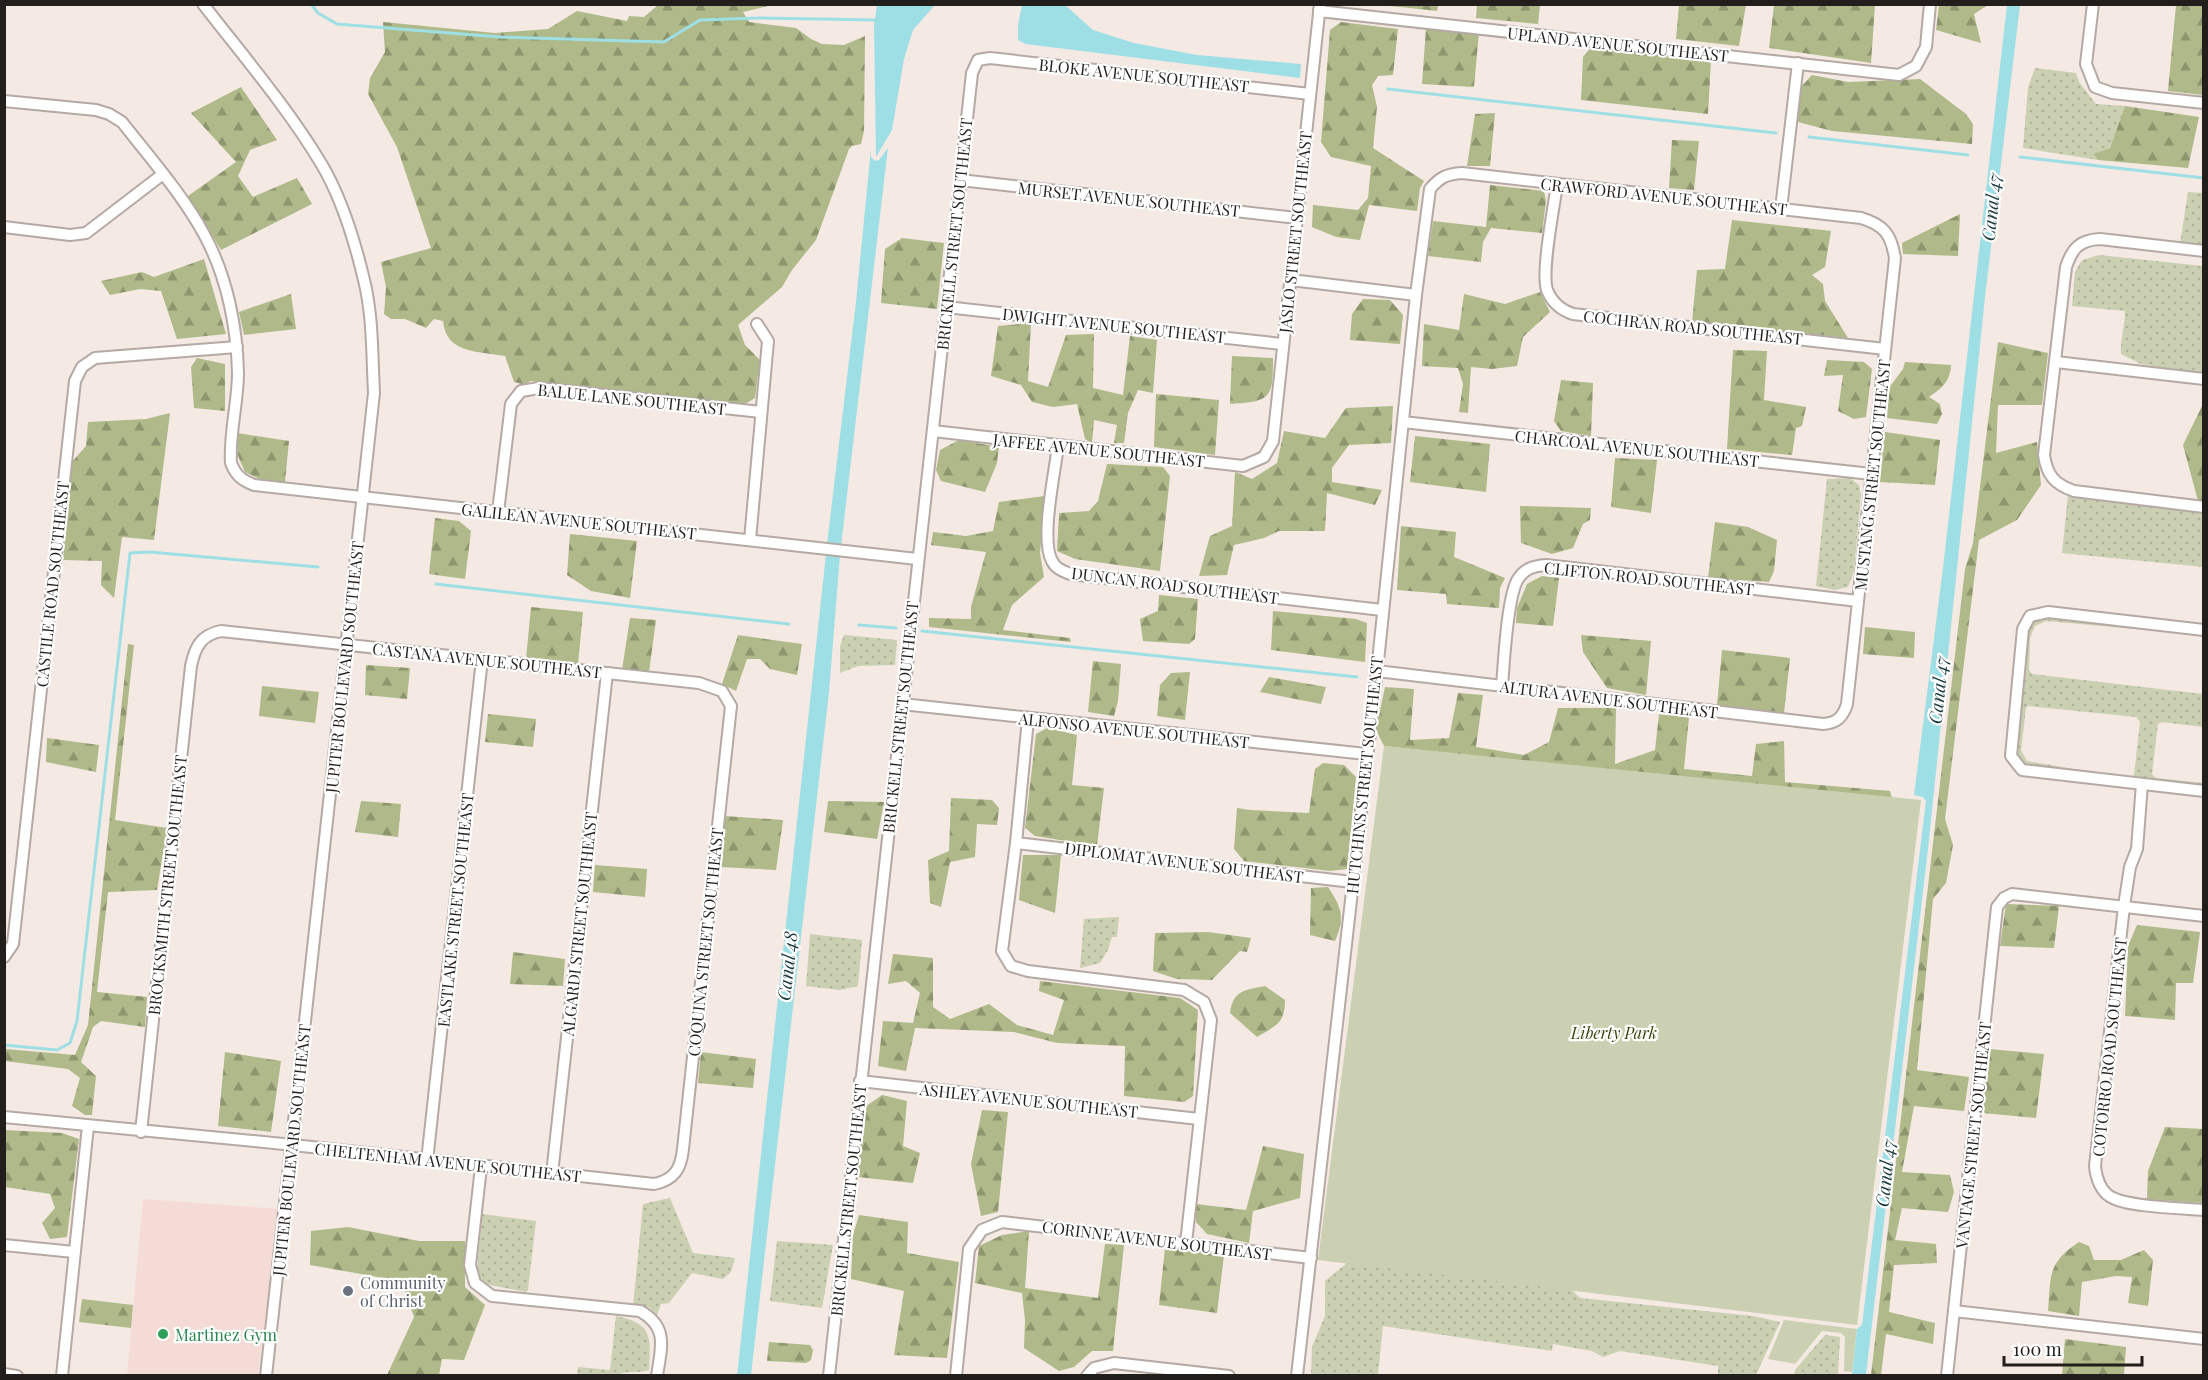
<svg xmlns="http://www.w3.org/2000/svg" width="2208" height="1380" font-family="'Playfair Display',serif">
<defs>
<pattern id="grass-dots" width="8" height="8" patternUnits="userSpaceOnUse" patternTransform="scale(1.5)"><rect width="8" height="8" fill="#cad0b1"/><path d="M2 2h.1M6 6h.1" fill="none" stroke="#adb298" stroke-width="1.8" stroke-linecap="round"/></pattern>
<pattern id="forest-firs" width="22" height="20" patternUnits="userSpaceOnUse" patternTransform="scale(1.5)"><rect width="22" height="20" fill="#afb989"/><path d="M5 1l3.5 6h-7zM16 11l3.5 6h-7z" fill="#8e966f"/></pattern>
</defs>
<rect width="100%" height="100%" fill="#f5e9e3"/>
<polygon fill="#f5dbd5" points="143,1199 279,1209 258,1375 127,1376"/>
<g fill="url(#grass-dots)">
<polygon points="2035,68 2076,73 2079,82 2096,104 2125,106 2110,148 2093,154 2098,160 2023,148 2028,87"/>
<polygon points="2188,192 2203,193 2203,247 2180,244"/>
<path d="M2099 255 2203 266V375L2141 364 2121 354C2120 340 2125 326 2125 311L2072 306 2075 272 2082 260Z"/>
<polygon points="1850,478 1859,485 1861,495 1854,571 1848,587 1835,590 1816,586 1827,479"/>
<polygon points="2068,495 2203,511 2203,567 2062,553"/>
<polygon points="2049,617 2203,635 2046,621 2035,626 2030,638 2029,670 2032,674 2203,694 2203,727 2162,722 2158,724 2152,774 2156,778 2203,783 2203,786 2132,778 2134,775 2140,722 2136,717 2028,706 2026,708 2021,750 2027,761 2115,776 2025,766 2017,755 2029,631 2033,620"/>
<polygon points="844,635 897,640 895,665 858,666 840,673 840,646"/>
<polygon points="1119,917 1117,937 1112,937 1108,950 1100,963 1080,968 1084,919"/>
<polygon points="810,934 862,940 858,986 840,990 806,986"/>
<polygon points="670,1198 693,1253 735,1258 731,1272 723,1279 692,1273 669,1303 661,1304 657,1315 649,1307 633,1306 643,1204"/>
<polygon points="482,1214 536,1221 528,1290 526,1292 485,1284 477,1271"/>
<polygon points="777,1241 833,1245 822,1308 770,1301"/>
<polygon points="1347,1263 1553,1271 1580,1298 1753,1316 1780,1322 1756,1375 1718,1375 1718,1366 1620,1351 1603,1357 1592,1351 1553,1344 1552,1351 1383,1326 1378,1375 1311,1376 1312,1347 1325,1316 1325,1281"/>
<path d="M616 1316C653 1323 651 1338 649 1370 638 1374 627 1370 618 1375H577L578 1367 610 1370Z"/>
<polygon points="1825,1335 1840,1337 1838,1375 1794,1375 1795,1370"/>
</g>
<g fill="url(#forest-firs)">
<path d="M776 4 743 12 749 22 796 28 811 39 822 44 844 45 865 36 864 131 861 144 852 146 849 149 816 240 792 270 782 287 738 325 745 345 760 360 755 398 745 404 530 381 526 385 514 382 505 356C478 351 446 354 443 321L434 319 426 328 405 319H391L384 314 386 287 381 262 431 248 397 147 368 94 370 78 385 52 383 22 495 33 548 29 577 11 627 21 629 16 644 17 658 5Z"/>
<polygon points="1373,4 1438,4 1438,5 1437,11"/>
<polygon points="1477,5 1540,5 1538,24 1476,18"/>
<polygon points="1679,5 1746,5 1739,46 1676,39"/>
<polygon points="1774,5 1875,5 1871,63 1769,48"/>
<polygon points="1939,5 1988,5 1974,14 1981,43 1936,30"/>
<polygon points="2176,5 2203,5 2203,95 2168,91"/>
<polygon points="1341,22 1398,29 1393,75 1378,76 1372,85 1377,107 1373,148 1424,181 1420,188 1417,211 1369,205 1360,240 1336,237 1312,227 1313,205 1358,210 1368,198 1371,166 1331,157 1321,142 1330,30"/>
<polygon points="1426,28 1479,32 1474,87 1422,84"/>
<polygon points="1591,47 1711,60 1708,114 1581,100 1583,57"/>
<polygon points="1812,75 1848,82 1920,79 1966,114 1973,124 1972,144 1832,131 1798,122 1800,88"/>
<polygon points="241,87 277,140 250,150 238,176 253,197 297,178 312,204 221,250 188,196 236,162 191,113"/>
<polygon points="2125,106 2199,117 2188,168 2098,160 2093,154 2110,148"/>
<polygon points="1495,113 1490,166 1467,166 1475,114"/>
<polygon points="1672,140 1699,141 1694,190 1669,188"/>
<polygon points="1490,185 1544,191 1546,201 1542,233 1491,228 1483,242 1481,262 1428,256 1433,221 1486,227"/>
<polygon points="1960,214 1958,256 1903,254 1902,243"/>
<polygon points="1732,220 1831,231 1825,267 1812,275 1823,284 1825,301 1848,338 1692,322 1697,270 1725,269"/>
<polygon points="902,238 944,243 937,309 881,303 885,249"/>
<polygon points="204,259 226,334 177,339 161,291 140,289 110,295 101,281 142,272 154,277"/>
<polygon points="1540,292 1550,312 1523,337 1517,366 1492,369 1471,367 1468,413 1459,412 1463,384 1458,368 1422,366 1424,324 1459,330 1464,294 1505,304"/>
<polygon points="291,294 296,329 244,335 239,312"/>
<polygon points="1363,299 1390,300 1403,315 1400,344 1350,340 1352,314"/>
<polygon points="1031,323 1028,381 1048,387 1066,335 1094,334 1093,388 1123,395 1130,336 1157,340 1153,393 1138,390 1128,413 1124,443 1114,443 1117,425 1094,420 1092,443 1085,439 1077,404 1053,407 1032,402 1021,385 991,376 998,326"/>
<polygon points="1998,342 2048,353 2042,405 1998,405 1996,453 2037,442 2041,485 2017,520 1979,540 1945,819 1953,845 1946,883 1933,899 1917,1070 1969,1077 1964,1111 1914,1106 1902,1172 1950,1175 1954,1192 1948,1212 1902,1208 1895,1240 1936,1244 1937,1263 1894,1265 1889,1312 1935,1323 1933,1344 1886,1334 1881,1375 1871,1375 1965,569 1973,543"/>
<polygon points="1733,350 1767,351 1764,400 1806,407 1802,426 1796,428 1792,455 1727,449"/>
<path d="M1232 356 1273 358C1273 398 1271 402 1230 404Z"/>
<polygon points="197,358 225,364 225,411 194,408 191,367"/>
<polygon points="1827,360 1864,362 1872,369 1866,417 1854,419 1838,411 1843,375 1824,376"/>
<path d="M1905 362 1951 365C1950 382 1942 388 1929 397L1940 404 1942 414 1937 424 1887 418 1889 388 1903 369Z"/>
<polygon points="1561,380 1593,383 1591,436 1561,431 1554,421"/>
<polygon points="1156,394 1219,400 1215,455 1154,447"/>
<polygon points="2203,404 2203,502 2198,501 2183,445"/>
<polygon points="1393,406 1391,443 1349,445 1332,468 1332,482 1382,490 1375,505 1327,493 1325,531 1279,531 1264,538 1234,545 1227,575 1199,576 1210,536 1232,526 1235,472 1252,479 1277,463 1284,431 1325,438 1346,408"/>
<polygon points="170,413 154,540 122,537 114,598 101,585 102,561 63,560 71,463 86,446 88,422 146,419"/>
<polygon points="1885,432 1940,440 1935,485 1879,482"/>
<polygon points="237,433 289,441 285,482 262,480 245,472 238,456"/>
<polygon points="1415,436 1490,444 1486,492 1410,482"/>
<polygon points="959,440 999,447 997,463 985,492 941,481 936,470 940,450"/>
<polygon points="1615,458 1657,460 1651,513 1611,507"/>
<polygon points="1107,464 1163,467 1170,476 1160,571 1075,559 1057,551 1059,513 1089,511 1098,501"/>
<polygon points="1045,496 1040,553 1044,577 1012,605 1003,630 1070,638 1071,642 929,627 929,618 971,619 971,607 986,552 931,545 933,532 966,536 993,531 999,502"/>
<polygon points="1520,506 1591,508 1590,520 1583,524 1573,548 1552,554 1521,543"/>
<polygon points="435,518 459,521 471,531 465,579 429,574"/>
<polygon points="1715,522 1748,527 1777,540 1774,571 1769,582 1708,578"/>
<polygon points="1401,526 1456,532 1454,557 1505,578 1500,588 1499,608 1447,604 1446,594 1397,590"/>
<polygon points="570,534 637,541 630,598 591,591 567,575"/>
<polygon points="1542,576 1559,578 1553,626 1516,623 1517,608 1527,584"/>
<polygon points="1159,595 1198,599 1195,639 1189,644 1143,641 1140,619 1158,611"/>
<polygon points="531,607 583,612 578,664 526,659"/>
<polygon points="1273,611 1356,619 1367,623 1365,662 1271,650"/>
<polygon points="630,618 656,620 649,672 622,670"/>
<polygon points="1865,627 1915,632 1914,658 1863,654"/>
<polygon points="738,635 802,644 797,675 770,669 760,659 747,659 736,691 722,684"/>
<polygon points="1581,635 1651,641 1646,695 1607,688 1583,652"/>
<polygon points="128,644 134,645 115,820 167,828 157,890 108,892 97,992 147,997 145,1027 101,1021 93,1027 81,1062 96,1076 92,1115 85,1115 72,1106 80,1078 68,1069 5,1061 5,1049 75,1055 88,1025"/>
<polygon points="1722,650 1790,658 1784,713 1717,705"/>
<polygon points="1093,661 1121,664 1118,701 1114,716 1088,712"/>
<polygon points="366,665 410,668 407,699 365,695"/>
<polygon points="1190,672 1185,720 1157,716 1160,685 1171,673"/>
<polygon points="1269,677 1326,687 1321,704 1260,692"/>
<polygon points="262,686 319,692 315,723 259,716"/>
<polygon points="1385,687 1414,689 1410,740 1449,738 1458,693 1483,695 1476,747 1524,755 1549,742 1558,708 1616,708 1615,764 1655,750 1659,714 1689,717 1684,769 1752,776 1756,744 1784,741 1785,782 1890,791 1893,802 1384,746 1376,730"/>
<polygon points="488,714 536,719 533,747 485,742"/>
<polygon points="1047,728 1077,735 1072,785 1104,788 1097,846 1035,836 1025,828 1036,734"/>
<polygon points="47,738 99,745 96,772 46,762"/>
<polygon points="1323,763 1344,765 1356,777 1347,869 1330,871 1244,861 1234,849 1237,808 1250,810 1309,813 1315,769"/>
<polygon points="951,798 992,800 999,808 997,825 977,824 975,857 950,862 941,907 930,903 928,860 949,851"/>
<polygon points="361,801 401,804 398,837 355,832"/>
<polygon points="828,801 884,802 877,839 824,832"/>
<polygon points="724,816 783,820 776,870 720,867"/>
<polygon points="1023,855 1061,855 1055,913 1019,900"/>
<polygon points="595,865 647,869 645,897 593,892"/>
<path d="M1328 887C1342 908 1345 918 1335 941L1310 935 1311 888Z"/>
<polygon points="2006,904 2059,906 2054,948 2000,946"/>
<polygon points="2137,925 2200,932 2193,983 2176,983 2175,1020 2125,1016 2128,946"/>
<polygon points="1208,932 1251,938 1247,952 1240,951 1212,980 1177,979 1153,971 1155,933"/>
<polygon points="513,952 565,959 563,986 510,984"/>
<polygon points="893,954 933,958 933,1007 950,1019 989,1004 1017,1025 1053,1035 1064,1000 1039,991 1040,981 1180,998 1198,1010 1193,1096 1184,1102 1124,1096 1125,1046 1057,1043 1014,1032 915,1028 906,1071 878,1066 883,1021 913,1023 920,993 906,981 888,984"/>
<path d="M1265 986 1285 1000C1285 1024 1276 1025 1257 1037L1230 1013C1233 990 1245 990 1265 986Z"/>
<polygon points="1989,1049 2044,1054 2036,1118 1983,1113"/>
<polygon points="225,1052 281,1061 271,1132 218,1126"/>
<polygon points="701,1052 756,1059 753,1088 698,1083"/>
<polygon points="882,1095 907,1101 903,1146 920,1153 913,1183 858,1177 865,1107"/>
<polygon points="982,1110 1008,1112 998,1212 981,1216 971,1164"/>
<polygon points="2165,1127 2203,1129 2203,1203 2147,1199 2148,1171"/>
<polygon points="5,1130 62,1133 79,1139 67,1237 50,1239 42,1223 55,1208 50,1194 5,1187"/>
<polygon points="1263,1146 1304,1154 1300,1198 1253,1211 1249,1243 1207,1234 1196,1222 1196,1204 1246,1210"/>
<polygon points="859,1215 908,1222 907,1253 959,1262 947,1358 894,1355 904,1291 851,1279 853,1235"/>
<polygon points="348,1227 419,1241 465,1241 465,1287 485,1305 464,1360 442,1359 439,1375 387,1375 414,1317 401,1281 310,1265 311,1231"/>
<polygon points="1029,1231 1025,1288 1098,1298 1105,1244 1124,1245 1113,1351 1092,1351 1074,1367 1059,1371 1024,1348 1025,1320 1022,1293 975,1283 979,1246 1002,1235"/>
<path d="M2079 1242 2089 1246 2094 1260H2121L2144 1250 2153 1260 2148 1306 2128 1303 2132 1277 2116 1276 2082 1282 2079 1316 2048 1311C2051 1276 2047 1263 2079 1242Z"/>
<polygon points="1165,1248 1224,1255 1217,1313 1159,1305"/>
<polygon points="82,1299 133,1305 131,1328 79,1322"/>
<polygon points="2065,1339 2126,1347 2124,1375 2062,1375"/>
<polygon points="769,1342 810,1345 813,1350 811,1360 806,1363 767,1361"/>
</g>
<g fill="#cad0b1">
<polygon points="1384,746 1921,800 1857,1325 1318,1260"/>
<polygon points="1784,1320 1857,1329 1852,1372 1844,1371 1845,1337 1841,1333 1822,1331 1795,1364 1768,1359"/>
</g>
<g fill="#9edfe5">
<polygon points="877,5 935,5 913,30 904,59 892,130 876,157 874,26"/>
<polygon points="1022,5 1065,5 1093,30 1134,43 1197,55 1301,64 1300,78 1025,44 1018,40 1018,25"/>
<polygon points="2007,5 2020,5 1985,297 1928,849 1866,1375 1852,1375 1857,1329 1862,1325 1926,801 1923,797 1914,795 1943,568"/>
<polygon points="871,148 871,157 875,161 879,160 888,148 841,546 827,544 856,302"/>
<polygon points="826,554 840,555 829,692 751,1375 737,1376"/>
</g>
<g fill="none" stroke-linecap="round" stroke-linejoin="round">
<g stroke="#9edfe5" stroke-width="3">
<polyline points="311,4 318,13 337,24 500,37 664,42 700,20 758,18 875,20"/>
<polyline points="1388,89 1776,133"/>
<polyline points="1809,137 1968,155"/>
<polyline points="2020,157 2204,178"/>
<polyline points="436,584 789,624"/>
<polyline points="859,625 896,628"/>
<polyline points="922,631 1357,677"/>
<polyline points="4,1045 57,1050 70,1043 77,1021 130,553 150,552 318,567"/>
</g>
<g stroke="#b5a9a4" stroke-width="14">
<g id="minor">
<path d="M203 4C244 57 288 108 322 165 342 199 355 242 364 280 373 316 372 356 374 393L266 1376"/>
<polyline points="2093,4 2086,64 2095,87 2112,93 2204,103"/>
<polyline points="1319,11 1899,75 1916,66 1926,47 1930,4"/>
<path d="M4 101 96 110 109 114 122 122C151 159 183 195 205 236 227 277 237 327 238 373 238 403 229 433 231 463 236 476 242 480 254 485L917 559"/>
<polyline points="960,180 1297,218"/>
<path d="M1557 184C1554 207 1541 271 1547 290 1552 303 1561 310 1573 314L1885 349"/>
<polyline points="1781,209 1798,63"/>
<polyline points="4,227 70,235 86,233 163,174"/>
<path d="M2204 251 2100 239C2079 240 2072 249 2066 267L2044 455C2047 475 2054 484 2074 491L2204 507"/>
<polyline points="1291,280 1416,295"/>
<polyline points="946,307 1282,344"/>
<polyline points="2056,362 2204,379"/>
<polyline points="1403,422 1871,474"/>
<polyline points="933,431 1243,466 1264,457 1273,441 1320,4"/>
<path d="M1058 446C1055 471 1040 540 1052 561 1056 569 1063 571 1070 574L1382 610"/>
<polyline points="498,512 511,404 521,391 539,388 761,412"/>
<polyline points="750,540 768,341 757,324"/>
<polyline points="2204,630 2048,612 2030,616 2023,629 2011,756 2022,770 2204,791"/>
<path d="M1502 686C1504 663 1507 596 1518 579 1525 568 1534 566 1546 565L1858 601"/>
<polyline points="902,704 1366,754"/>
<polyline points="1028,719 1016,843 1002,951 1011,966 1028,971 1184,990 1204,1002 1211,1020 1186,1243"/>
<path d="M2142 784 2137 849 2130 867 2124 906 2095 1166C2096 1178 2101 1193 2113 1198 2130 1207 2182 1208 2204 1210"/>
<polyline points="1016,843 1352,882"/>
<polyline points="4,957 13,944 75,381 82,367 95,358 237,347"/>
<polyline points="860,1081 1199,1119"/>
<path d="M4 1117C101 1127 197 1135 293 1145 414 1158 534 1172 654 1184 674 1180 681 1169 683 1149L731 706 722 691 699 683 221 631C201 635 195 647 191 666L141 1132"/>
<polyline points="427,1161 482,659"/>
<path d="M481 1167 470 1265 475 1283 492 1296 640 1311C669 1327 661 1348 657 1376"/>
<polyline points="552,1174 607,673"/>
<polyline points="4,1245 74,1252"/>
<polyline points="1954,1311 2204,1339"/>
<polyline points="4,1374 17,1376"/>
<polyline points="62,1376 88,1126"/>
<polyline points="829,1376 972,73 978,60 990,58 1310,94"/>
<polyline points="956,1376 969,1249 982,1230 1002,1222 1311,1258"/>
<polyline points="1087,1376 1094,1368 1114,1363 1229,1376"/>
<path d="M1297 1376 1377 671 1416 295 1430 189C1440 177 1447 174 1462 173L1861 218C1884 225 1891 234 1895 258L1847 704C1843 717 1837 723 1823 724L1377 671"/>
<polyline points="1947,1376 1997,907 2004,898 2012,894 2204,916"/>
</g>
</g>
<use href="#minor" stroke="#fff" stroke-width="10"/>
</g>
<circle fill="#6b7280" stroke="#fff" stroke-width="2" cx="348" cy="1291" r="6"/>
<circle fill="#2e9e5b" stroke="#fff" stroke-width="2" cx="163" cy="1334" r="6"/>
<g text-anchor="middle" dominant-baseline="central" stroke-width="4.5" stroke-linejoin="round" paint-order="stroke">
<g font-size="16" fill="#221e1b" stroke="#fff">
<text transform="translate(1618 44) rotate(6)">UPLAND AVENUE SOUTHEAST</text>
<text transform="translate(1144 75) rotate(6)">BLOKE AVENUE SOUTHEAST</text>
<text transform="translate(1664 196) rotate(6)">CRAWFORD AVENUE SOUTHEAST</text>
<text transform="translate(1129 199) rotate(6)">MURSET AVENUE SOUTHEAST</text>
<text transform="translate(1295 232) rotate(-84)">JASLO STREET SOUTHEAST</text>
<text transform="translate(954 234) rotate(-84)">BRICKELL STREET SOUTHEAST</text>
<text transform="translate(1114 325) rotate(6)">DWIGHT AVENUE SOUTHEAST</text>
<text transform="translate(1693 327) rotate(6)">COCHRAN ROAD SOUTHEAST</text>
<text transform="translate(632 399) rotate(6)">BALUE LANE SOUTHEAST</text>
<text transform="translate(1637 448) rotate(6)">CHARCOAL AVENUE SOUTHEAST</text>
<text transform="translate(1099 450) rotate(6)">JAFFEE AVENUE SOUTHEAST</text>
<text transform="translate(1872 475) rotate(-84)">MUSTANG STREET SOUTHEAST</text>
<text transform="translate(579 521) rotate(6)">GALILEAN AVENUE SOUTHEAST</text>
<text transform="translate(1649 578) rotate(6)">CLIFTON ROAD SOUTHEAST</text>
<text transform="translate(52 584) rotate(-84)">CASTILE ROAD SOUTHEAST</text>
<text transform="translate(1175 585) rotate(7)">DUNCAN ROAD SOUTHEAST</text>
<text transform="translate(487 660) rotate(6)">CASTANA AVENUE SOUTHEAST</text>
<text transform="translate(344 667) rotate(-84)">JUPITER BOULEVARD SOUTHEAST</text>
<text transform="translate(1609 699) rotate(7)">ALTURA AVENUE SOUTHEAST</text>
<text transform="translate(900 717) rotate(-84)">BRICKELL STREET SOUTHEAST</text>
<text transform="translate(1134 730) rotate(6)">ALFONSO AVENUE SOUTHEAST</text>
<text transform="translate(1364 775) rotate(-84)">HUTCHINS STREET SOUTHEAST</text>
<text transform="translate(1184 862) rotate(7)">DIPLOMAT AVENUE SOUTHEAST</text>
<text transform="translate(167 885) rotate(-84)">BROCKSMITH STREET SOUTHEAST</text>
<text transform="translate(455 910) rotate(-84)">EASTLAKE STREET SOUTHEAST</text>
<text transform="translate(579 924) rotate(-84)">ALGARDI STREET SOUTHEAST</text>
<text transform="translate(705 942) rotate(-84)">COQUINA STREET SOUTHEAST</text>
<text transform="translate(2109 1047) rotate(-84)">COTORRO ROAD SOUTHEAST</text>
<text transform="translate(1029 1100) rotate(6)">ASHLEY AVENUE SOUTHEAST</text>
<text transform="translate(1973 1135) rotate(-84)">VANTAGE STREET SOUTHEAST</text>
<text transform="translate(291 1150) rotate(-84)">JUPITER BOULEVARD SOUTHEAST</text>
<text transform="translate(448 1162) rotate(6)">CHELTENHAM AVENUE SOUTHEAST</text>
<text transform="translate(848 1200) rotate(-84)">BRICKELL STREET SOUTHEAST</text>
<text transform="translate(1157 1240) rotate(7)">CORINNE AVENUE SOUTHEAST</text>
</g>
<g font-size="16" font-style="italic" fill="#3c440a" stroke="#fff">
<text x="1614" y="1032">Liberty Park</text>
</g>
<g font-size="16" fill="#5b616d" stroke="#fff" text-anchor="start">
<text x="360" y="1282">Community<tspan x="360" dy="18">of Christ</tspan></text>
</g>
<g font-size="16" fill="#27864d" stroke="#fff" text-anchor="start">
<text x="175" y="1334">Martinez Gym</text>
</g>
<g font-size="18" font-style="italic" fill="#18393c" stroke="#fff">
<text transform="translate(1991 207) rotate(-84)">Canal 47</text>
<text transform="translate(1938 690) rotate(-84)">Canal 47</text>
<text transform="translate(787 966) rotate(-84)">Canal 48</text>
<text transform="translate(1885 1173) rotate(-84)">Canal 47</text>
</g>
</g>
<rect width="2208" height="1380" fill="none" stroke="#221e1b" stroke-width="12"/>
<path d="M2004 1356v9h138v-9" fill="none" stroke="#221e1b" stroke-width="3"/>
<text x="2013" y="1356" font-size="18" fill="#221e1b" stroke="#ffffff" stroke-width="4.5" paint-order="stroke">100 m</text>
</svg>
